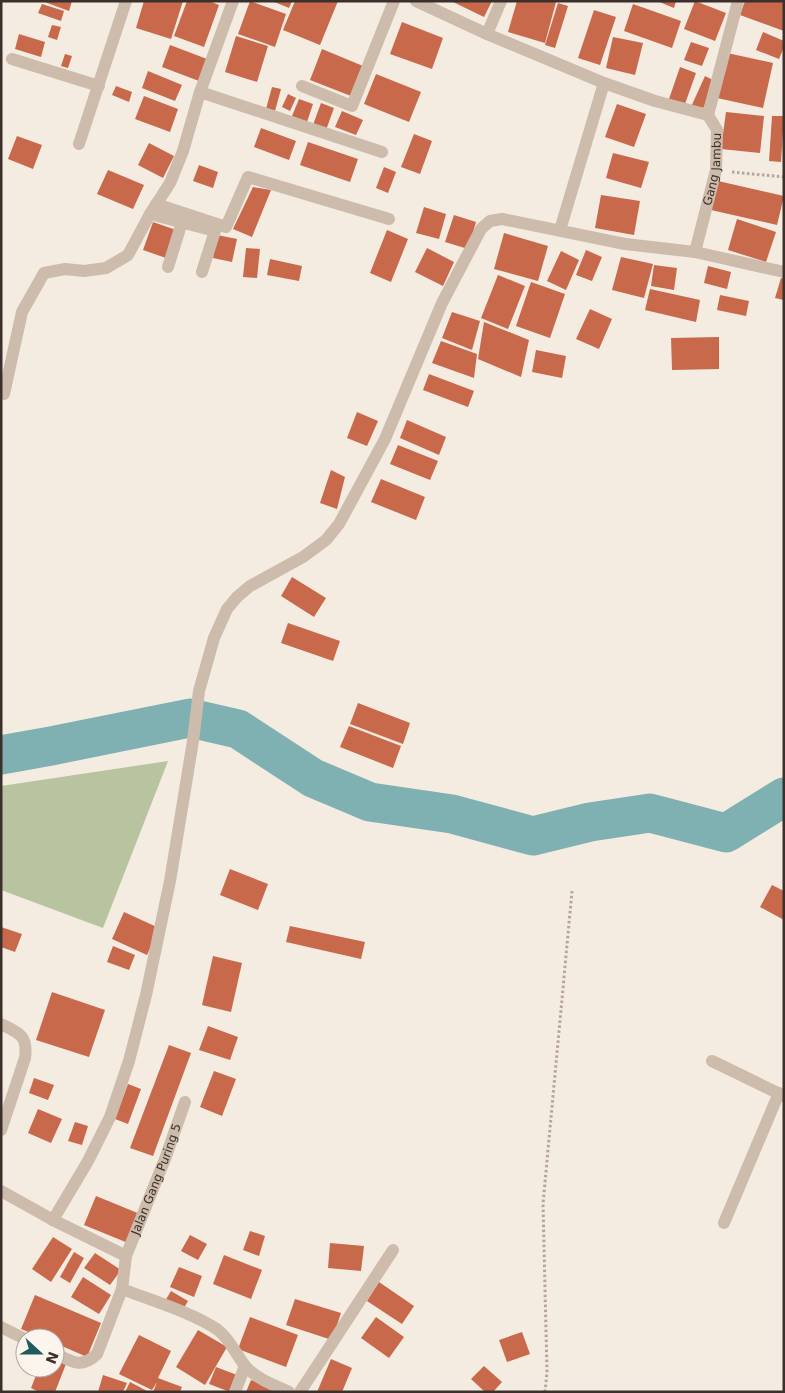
<svg xmlns="http://www.w3.org/2000/svg" width="785" height="1393" font-family="'DejaVu Sans',sans-serif">
<rect width="100%" height="100%" fill="#f4ebe1"/>
<polygon fill="#b8c4a0" points="168,761 103,928 1,890 1,786"/>
<g fill="none" stroke-linecap="round" stroke-linejoin="round">
<polyline stroke="#7fb0b2" stroke-width="39" points="1,755 51,746 190,718 238,729 313,778 370,802 452,814 533,836 590,822 650,813 726,833 784,797"/>
</g>
<g fill="#c8694b">
<polygon points="42,1 72,1 69,11"/>
<polygon points="144,1 183,1 171,39 136,28"/>
<polygon points="187,1 209,1 219,5 204,47 174,36"/>
<polygon points="250,1 286,14 275,47 238,34"/>
<polygon points="272,1 292,1 289,8"/>
<polygon points="295,1 338,1 320,45 283,30"/>
<polygon points="451,1 492,1 484,17"/>
<polygon points="517,1 556,2 545,43 508,32"/>
<polygon points="657,1 676,1 674,8"/>
<polygon points="695,1 726,13 715,41 684,29"/>
<polygon points="745,1 784,2 784,31 740,15"/>
<polygon points="558,3 568,6 555,48 545,45"/>
<polygon points="42,4 64,11 61,21 38,13"/>
<polygon points="633,4 681,21 672,48 624,31"/>
<polygon points="594,10 616,17 600,65 578,58"/>
<polygon points="402,22 443,38 432,69 390,54"/>
<polygon points="52,25 61,27 57,40 48,37"/>
<polygon points="763,32 784,41 784,47 779,59 756,50"/>
<polygon points="19,34 45,42 41,57 15,49"/>
<polygon points="236,36 268,46 257,82 225,72"/>
<polygon points="613,37 643,43 635,75 606,68"/>
<polygon points="691,42 709,48 702,66 684,60"/>
<polygon points="170,45 207,59 199,81 162,67"/>
<polygon points="322,49 363,66 351,96 310,80"/>
<polygon points="727,53 773,63 763,108 717,98"/>
<polygon points="65,54 72,56 68,68 61,66"/>
<polygon points="680,67 696,73 685,104 669,99"/>
<polygon points="148,71 182,85 175,101 142,88"/>
<polygon points="376,74 421,92 409,122 364,104"/>
<polygon points="705,76 715,81 702,111 691,107"/>
<polygon points="116,86 132,92 129,102 112,95"/>
<polygon points="272,87 281,89 275,111 266,109"/>
<polygon points="288,94 296,98 290,111 282,107"/>
<polygon points="144,96 178,109 170,132 135,119"/>
<polygon points="299,99 313,104 307,122 292,116"/>
<polygon points="321,103 334,108 326,130 313,125"/>
<polygon points="617,104 646,114 634,147 605,137"/>
<polygon points="342,111 363,120 356,135 335,127"/>
<polygon points="726,112 764,116 760,153 721,149"/>
<polygon points="772,116 784,116 781,162 769,161"/>
<polygon points="261,128 296,141 289,160 254,147"/>
<polygon points="414,134 432,141 420,174 401,167"/>
<polygon points="17,136 42,145 33,169 8,159"/>
<polygon points="308,142 358,159 350,182 300,165"/>
<polygon points="149,143 174,156 163,178 138,165"/>
<polygon points="613,153 649,162 641,188 606,178"/>
<polygon points="199,165 218,172 213,188 193,181"/>
<polygon points="384,167 396,172 388,193 376,188"/>
<polygon points="108,170 144,185 133,209 97,194"/>
<polygon points="718,181 784,196 777,225 711,210"/>
<polygon points="253,187 271,190 252,237 233,229"/>
<polygon points="601,195 640,201 634,235 595,228"/>
<polygon points="424,207 446,214 439,239 416,233"/>
<polygon points="454,215 476,222 468,249 445,242"/>
<polygon points="737,219 776,232 766,262 728,250"/>
<polygon points="153,222 176,230 166,258 143,250"/>
<polygon points="387,230 408,239 391,282 370,273"/>
<polygon points="504,233 548,246 538,281 494,269"/>
<polygon points="217,235 237,239 232,262 213,258"/>
<polygon points="246,248 260,249 257,278 243,277"/>
<polygon points="427,248 454,262 443,286 415,272"/>
<polygon points="586,250 602,257 592,281 576,275"/>
<polygon points="561,251 579,260 566,290 547,281"/>
<polygon points="621,257 653,264 644,298 612,290"/>
<polygon points="270,259 302,266 299,281 267,275"/>
<polygon points="654,265 677,268 674,290 651,286"/>
<polygon points="708,266 731,272 727,289 704,283"/>
<polygon points="498,275 525,286 508,329 481,318"/>
<polygon points="781,278 784,279 784,300 775,298"/>
<polygon points="531,282 565,294 550,338 516,326"/>
<polygon points="650,289 700,300 696,322 645,310"/>
<polygon points="720,295 749,301 746,316 717,310"/>
<polygon points="590,309 612,319 599,349 576,339"/>
<polygon points="452,312 480,321 472,350 442,338"/>
<polygon points="484,322 529,340 521,377 478,359"/>
<polygon points="719,337 719,369 672,370 671,338"/>
<polygon points="441,341 477,354 474,378 432,363"/>
<polygon points="536,350 566,356 562,378 532,372"/>
<polygon points="429,374 474,391 468,407 423,390"/>
<polygon points="357,412 378,421 367,446 347,438"/>
<polygon points="407,420 446,437 439,455 400,438"/>
<polygon points="398,445 438,461 430,480 390,464"/>
<polygon points="331,470 345,477 337,509 320,503"/>
<polygon points="381,479 425,497 416,520 371,502"/>
<polygon points="292,577 326,598 314,617 281,596"/>
<polygon points="288,623 340,641 333,661 281,643"/>
<polygon points="358,703 410,723 403,744 350,724"/>
<polygon points="349,726 401,746 393,768 340,747"/>
<polygon points="230,869 268,884 258,910 220,895"/>
<polygon points="772,885 784,891 784,920 760,907"/>
<polygon points="124,912 159,928 147,955 112,939"/>
<polygon points="290,926 365,942 361,959 286,942"/>
<polygon points="1,927 22,934 15,952 1,947"/>
<polygon points="113,946 135,955 129,970 107,962"/>
<polygon points="213,956 242,963 231,1012 202,1005"/>
<polygon points="52,992 105,1010 89,1057 36,1040"/>
<polygon points="208,1026 238,1037 230,1060 199,1050"/>
<polygon points="169,1045 191,1053 153,1156 130,1148"/>
<polygon points="214,1071 236,1079 222,1116 200,1107"/>
<polygon points="34,1078 54,1085 48,1100 29,1093"/>
<polygon points="128,1084 141,1089 128,1124 115,1119"/>
<polygon points="38,1109 62,1119 51,1143 28,1133"/>
<polygon points="75,1122 88,1126 82,1145 68,1141"/>
<polygon points="96,1196 140,1214 128,1243 84,1225"/>
<polygon points="250,1231 265,1236 259,1256 243,1250"/>
<polygon points="190,1235 207,1244 198,1260 181,1251"/>
<polygon points="53,1237 72,1249 51,1282 32,1269"/>
<polygon points="330,1243 364,1246 361,1271 328,1268"/>
<polygon points="74,1252 84,1258 70,1283 60,1277"/>
<polygon points="95,1253 121,1270 110,1285 84,1268"/>
<polygon points="224,1255 262,1270 251,1299 213,1284"/>
<polygon points="179,1267 202,1276 194,1297 170,1287"/>
<polygon points="83,1277 111,1295 99,1314 71,1297"/>
<polygon points="379,1282 414,1306 402,1324 367,1301"/>
<polygon points="171,1291 188,1301 182,1311 165,1301"/>
<polygon points="35,1295 101,1323 87,1357 55,1343 55,1338 43,1338 21,1329"/>
<polygon points="295,1299 341,1313 332,1340 286,1325"/>
<polygon points="250,1317 298,1335 286,1367 238,1349"/>
<polygon points="376,1317 404,1337 389,1358 361,1338"/>
<polygon points="198,1330 227,1347 205,1385 176,1367"/>
<polygon points="522,1332 530,1354 507,1362 499,1340"/>
<polygon points="139,1335 171,1351 158,1378 182,1387 180,1392 153,1392 157,1382 152,1390 119,1374"/>
<polygon points="331,1359 352,1368 342,1392 317,1392"/>
<polygon points="55,1360 66,1364 55,1392 39,1392 31,1388 39,1368 55,1368"/>
<polygon points="484,1366 502,1382 493,1392 485,1392 471,1379"/>
<polygon points="216,1367 237,1375 230,1392 209,1384"/>
<polygon points="103,1375 127,1383 123,1392 98,1392"/>
<polygon points="251,1380 280,1392 246,1392"/>
<polygon points="130,1382 149,1392 125,1392"/>
</g>
<g fill="none" stroke-linecap="round" stroke-linejoin="round">
<g stroke="#b9a596" stroke-width="3" stroke-dasharray="2.5 2.5" stroke-linecap="butt">
<polyline points="732,172 784,177"/>
<polyline points="545,1392 547,1372 543,1204 572,891"/>
</g>
<g stroke="#cdbbac" stroke-width="12">
<polyline points="416,1 487,34"/>
<polyline points="501,1 487,34 604,83 655,101 708,115"/>
<polyline points="12,59 99,86"/>
<polyline points="302,86 352,106 394,1"/>
<polyline points="200,92 382,152"/>
<polyline points="708,115 738,1"/>
<polyline points="79,144 126,1"/>
<polyline points="156,204 226,227 248,177 389,219"/>
<polyline points="150,214 215,231 202,272"/>
<polyline points="560,230 604,83"/>
<path id="s1" d="M695 252 716 170 717 130 708 115"/>
<polyline points="168,267 182,222"/>
<polyline points="4,394 22,312 44,273 65,269 84,271 106,268 128,255 150,214 170,183 183,151 200,92 233,1"/>
<path d="M1 1024C19 1033 28 1035 25 1058L1 1130"/>
<polyline points="712,1061 784,1096"/>
<polyline points="1,1191 53,1220 126,1256"/>
<polyline points="53,1220 88,1161 110,1117 129,1061 146,995 170,881 193,741 199,691 214,638 227,609 237,597 250,586 303,557 326,540 339,524 385,439 442,303 481,229 490,221 502,219 625,244 695,252 784,272"/>
<polyline points="724,1223 779,1093"/>
<path d="M122 1289C150 1300 194 1313 218 1330 230 1339 236 1355 246 1367 257 1379 274 1385 289 1392"/>
<polyline points="1,1327 25,1339"/>
<path id="s2" d="M55 1353C72 1362 81 1369 97 1354L122 1289 126 1256 165 1159 185 1102"/>
<polyline points="235,1392 245,1366"/>
<polyline points="300,1392 393,1250"/>
</g>
</g>
<g text-anchor="middle" dominant-baseline="central" stroke-width="4.5" stroke-linejoin="round" paint-order="stroke">
<g font-size="12" fill="#3b302b" stroke="#fbf5ee">
<text stroke="none"><textPath href="#s1" startOffset="85">Gang Jambu</textPath></text>
<text stroke="none"><textPath href="#s2" startOffset="232">Jalan Gang Puring 5</textPath></text>
</g>
</g>
<rect width="785" height="1393" fill="none" stroke="#3b302b" stroke-width="5"/>
<g transform="translate(40 1353) rotate(111)"><circle r="24" fill="#fbf5ee" stroke="#aea6a0"/>
<path d="M0-4L9 19L0 12L-9 19Z" fill="#1f5a5e"/>
<text y="-8" font-size="14" font-weight="bold" text-anchor="middle" fill="#3b302b">N</text>
</g>
</svg>
